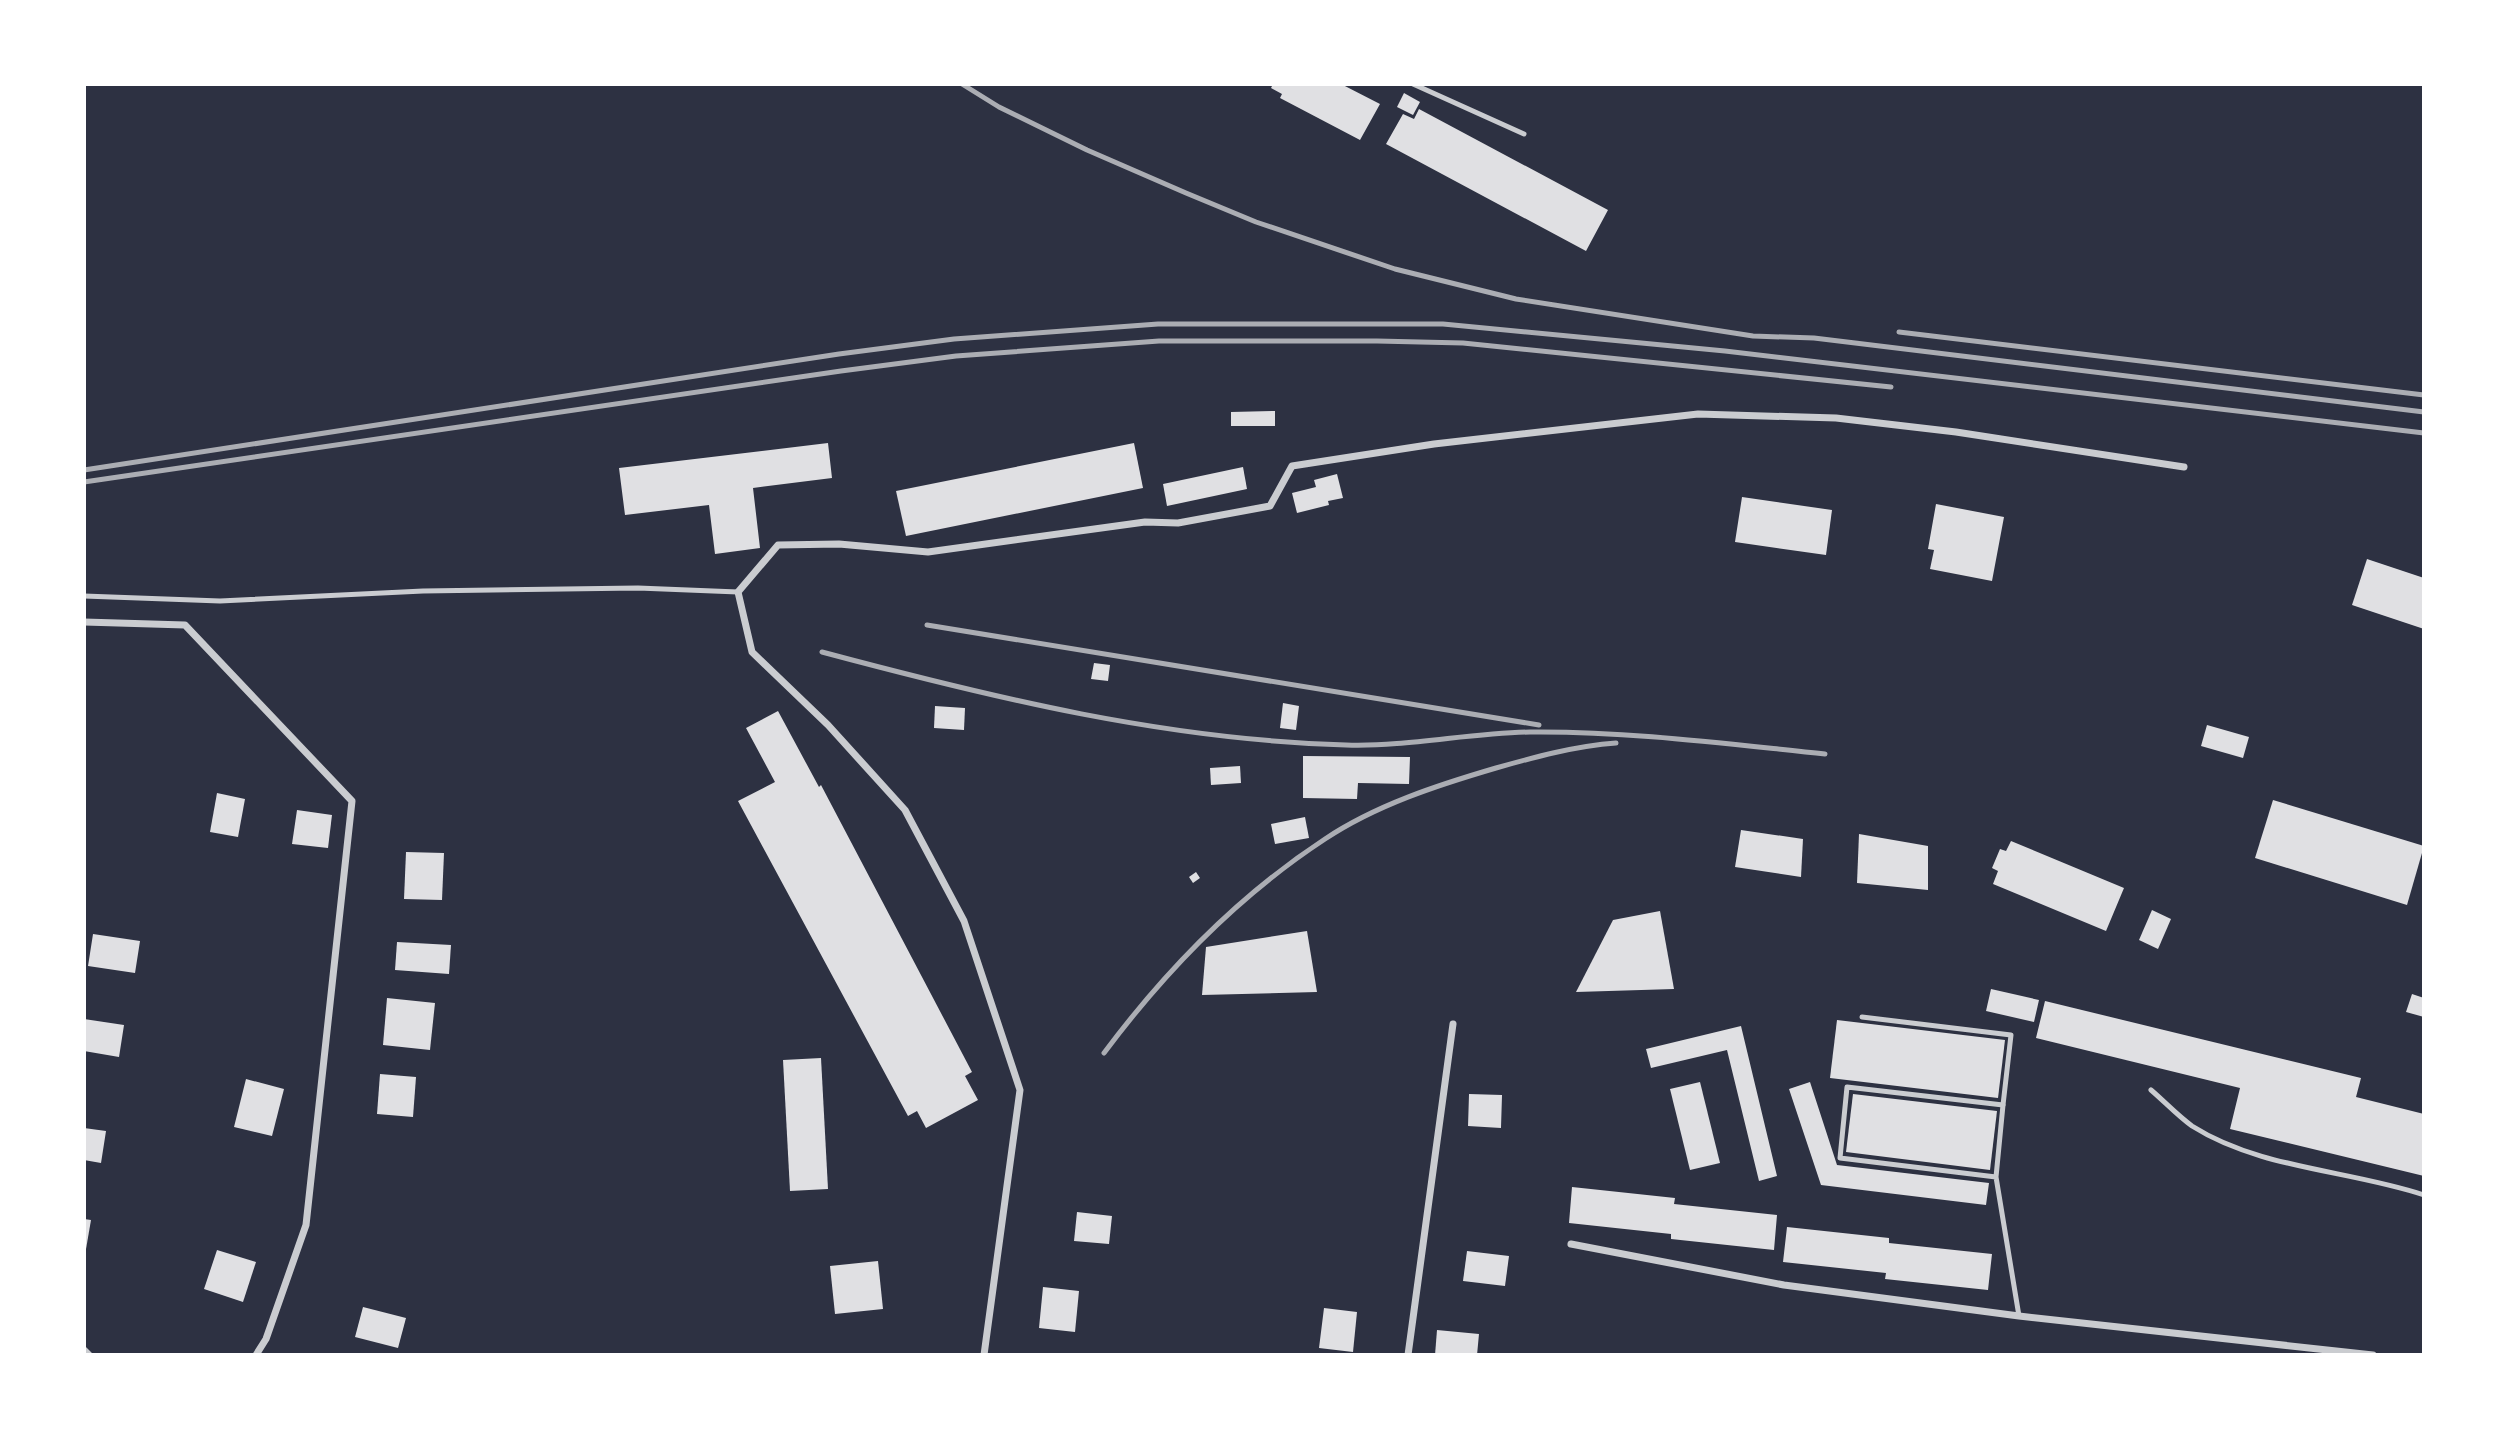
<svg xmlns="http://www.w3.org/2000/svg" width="2508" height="1439" font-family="'Source Sans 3',sans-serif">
<rect width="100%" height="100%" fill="#2d3142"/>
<g fill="#e0e0e3">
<polygon points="1273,84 1341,84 1380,104 1360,140 1280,98 1282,94 1271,88"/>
<polygon points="1404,93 1420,102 1413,115 1397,107"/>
<polygon points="1419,109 1608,210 1586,251 1386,144 1403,114 1414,119"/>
<polygon points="1275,411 1275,426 1231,426 1231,412"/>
<polygon points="828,443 832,478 753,488 760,548 715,554 709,505 625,515 619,468"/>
<polygon points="1134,443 1143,488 906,536 896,491"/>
<polygon points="1243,467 1247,489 1167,506 1163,484"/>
<polygon points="1337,474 1343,498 1328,501 1329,505 1297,513 1292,493 1316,487 1314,480"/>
<polygon points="1742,497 1832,510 1826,555 1735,542"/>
<polygon points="1936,504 2004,517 1992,581 1930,569 1934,550 1928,549"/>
<polygon points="2367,559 2424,578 2424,629 2352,605"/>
<polygon points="1094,663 1110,665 1108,681 1091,679"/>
<polygon points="1283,703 1299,706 1296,730 1280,728"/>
<polygon points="935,706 965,708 964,730 934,728"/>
<polygon points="778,711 819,787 821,785 972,1072 965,1076 978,1100 926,1128 917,1111 908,1116 738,801 775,782 746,728"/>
<polygon points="2207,725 2249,737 2243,758 2201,746"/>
<polygon points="1303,756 1410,757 1409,784 1358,783 1357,799 1303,798"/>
<polygon points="1240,766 1241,783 1211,785 1210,768"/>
<polygon points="217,793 245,799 238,837 210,832"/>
<polygon points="2273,800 2424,846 2407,905 2255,858"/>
<polygon points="297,810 332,815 328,848 292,844"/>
<polygon points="1305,817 1309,838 1275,844 1271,824"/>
<polygon points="1741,830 1803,839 1801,877 1735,867"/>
<polygon points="1859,834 1928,846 1928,890 1857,883"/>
<polygon points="2011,841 2124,888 2106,931 1993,884 1998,871 1992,868 2000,849 2006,851"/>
<polygon points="406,852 444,853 442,900 404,899"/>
<polygon points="1196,872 1200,878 1193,883 1189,877"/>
<polygon points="2152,910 2171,919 2158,949 2139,940"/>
<polygon points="1660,911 1674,989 1576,992 1613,920"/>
<polygon points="1307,931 1317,992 1202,995 1206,947"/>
<polygon points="93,934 140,941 135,973 88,966"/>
<polygon points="397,942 451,945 449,974 395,970"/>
<polygon points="1991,989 2039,1000 2034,1022 1986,1011"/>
<polygon points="2412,994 2424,998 2424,1017 2406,1012"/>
<polygon points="387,998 435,1003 430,1050 383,1045"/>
<polygon points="2045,1001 2361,1078 2356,1097 2424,1114 2424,1176 2230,1129 2240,1088 2036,1038"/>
<polygon points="84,1019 124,1025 119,1057 84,1051"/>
<polygon points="1837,1020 2005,1040 1998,1098 1830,1078"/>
<polygon points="1741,1026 1777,1176 1759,1181 1727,1050 1651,1068 1646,1049"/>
<polygon points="821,1058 828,1189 790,1191 783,1060"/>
<polygon points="380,1074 416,1077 413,1117 377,1114"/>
<polygon points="246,1079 284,1089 272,1136 234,1127"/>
<polygon points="1700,1082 1720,1163 1690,1170 1670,1089"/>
<polygon points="1810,1082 1837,1165 1989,1183 1986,1205 1821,1185 1789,1089"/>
<polygon points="1469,1094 1502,1095 1501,1128 1468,1126"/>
<polygon points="1853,1094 1997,1111 1990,1170 1846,1152"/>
<polygon points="84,1128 106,1131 101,1163 84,1160"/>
<polygon points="1572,1187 1675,1198 1674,1204 1777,1215 1774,1250 1671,1239 1671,1234 1569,1223"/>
<polygon points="1077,1212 1112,1216 1109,1244 1074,1241"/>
<polygon points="84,1219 91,1220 85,1255 84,1255"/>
<polygon points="1787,1227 1889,1238 1889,1243 1992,1254 1988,1290 1885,1279 1886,1273 1783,1262"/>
<polygon points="217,1250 256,1262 243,1302 204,1289"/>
<polygon points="1467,1251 1509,1256 1505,1286 1463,1281"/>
<polygon points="878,1261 883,1309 835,1314 830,1266"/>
<polygon points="1043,1287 1079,1291 1075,1332 1039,1328"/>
<polygon points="363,1307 406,1318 398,1348 355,1337"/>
<polygon points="1324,1308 1357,1312 1353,1352 1319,1348"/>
<polygon points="1437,1330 1479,1334 1477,1355 1435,1355"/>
</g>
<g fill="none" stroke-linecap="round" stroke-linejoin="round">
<g stroke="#caccd0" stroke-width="5">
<polyline points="1413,84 1524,134"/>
<polyline points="84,596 220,601 423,591 638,588 738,592"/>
<polyline points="1862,1017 2011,1035 2003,1105"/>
<path d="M2151 1090C2165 1102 2178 1116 2192 1126 2260 1169 2349 1170 2424 1195"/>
<polyline points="1996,1177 2003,1105 1847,1087 1840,1158 1996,1177 2019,1316"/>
</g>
<g stroke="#caccd0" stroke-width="7">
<polyline points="84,622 185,625 352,801 306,1225 266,1339 256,1355"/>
<polyline points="1571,1244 1784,1285 2019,1316 2373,1355"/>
<polyline points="84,1350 89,1355"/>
<polyline points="984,1355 1020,1090 964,921 905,810 828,725 752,652 738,592 778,545 839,544 928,552 1145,522 1178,523 1270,506 1292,466 1434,444 1698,414 1836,418 1956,432 2184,467"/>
<polyline points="1408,1355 1453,1024"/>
</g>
<g stroke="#abadb3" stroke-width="5">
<polyline points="962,84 999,107 1087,150 1186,193 1256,222 1395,269 1516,299 1753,336 1814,338 2424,412"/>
<polyline points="1899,332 2424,395"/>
<polyline points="84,470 839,354 954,339 1158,324 1443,324 1725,351 2424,433"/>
<polyline points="84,482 841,371 956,356 1159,341 1377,341 1463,343 1891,387"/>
<polyline points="927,625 1539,725"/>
<path d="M822 652C994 698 1167 740 1346 745 1407 747 1469 733 1530 732 1629 731 1727 744 1825 754"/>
<path d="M1104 1053C1166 970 1238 896 1325 839 1376 805 1438 785 1496 768 1535 757 1575 746 1616 743"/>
</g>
</g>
<rect width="2508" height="1439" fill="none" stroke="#ffffff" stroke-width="172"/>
</svg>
